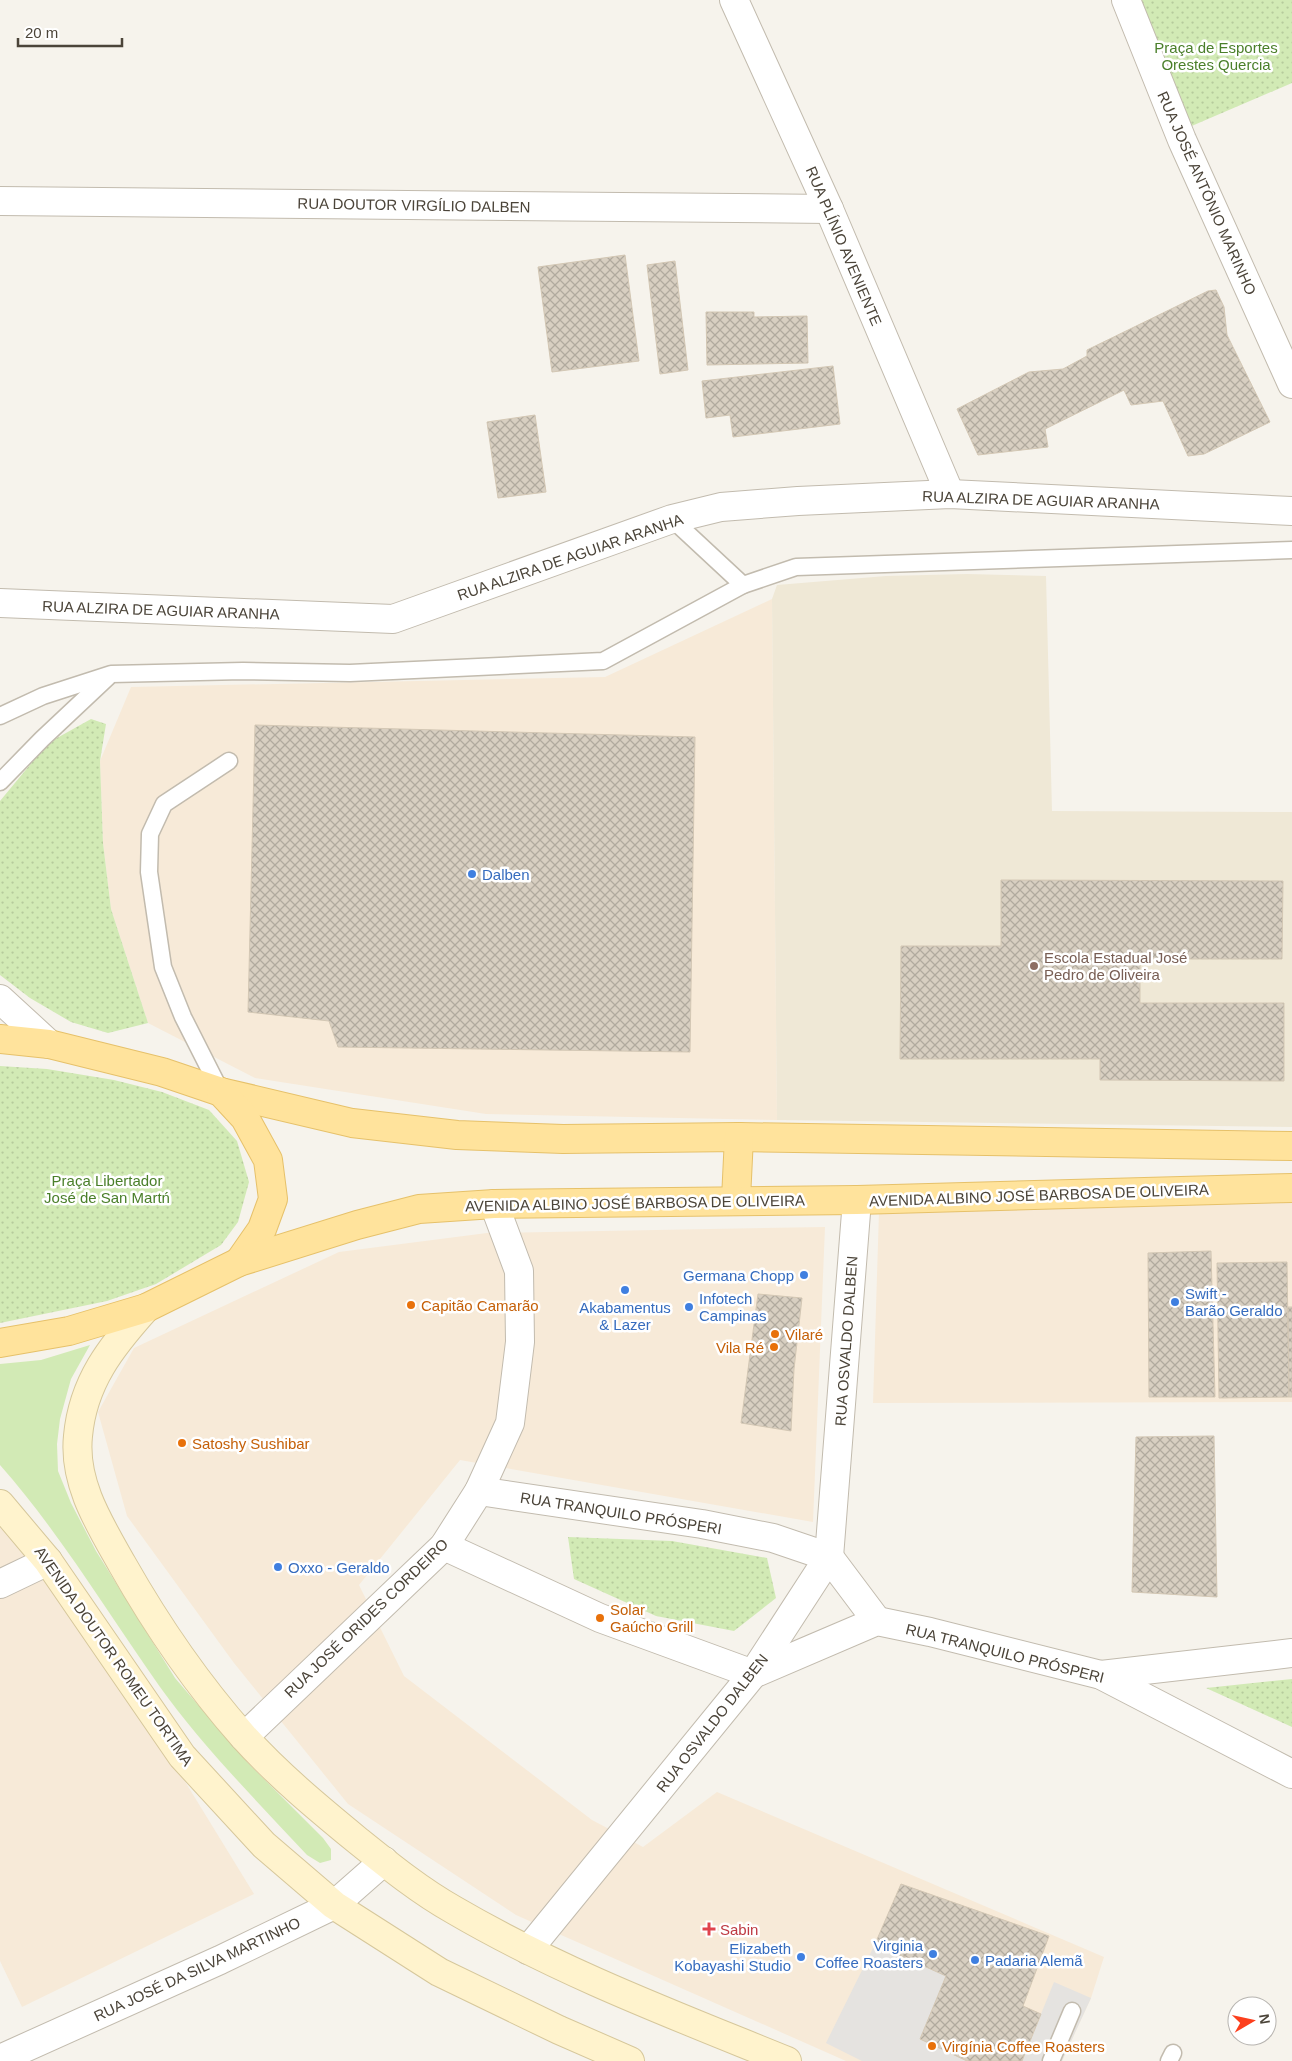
<svg xmlns="http://www.w3.org/2000/svg" width="1292" height="2061" font-family="Arial,sans-serif">
<defs>
<pattern id="park-dots" width="8" height="8" patternUnits="userSpaceOnUse" patternTransform="scale(1.25)"><rect width="8" height="8" fill="#d2eab5"/><path d="M2 2h.1M6 6h.1" fill="none" stroke="#b6ca9c" stroke-width="1.8" stroke-linecap="round"/></pattern>
<pattern id="building-cross-hatch" width="8" height="8" patternUnits="userSpaceOnUse" patternTransform="scale(1.25)"><rect width="8" height="8" fill="#d8cfc1"/><path d="M0 0l8 8M0 8l8-8" fill="none" stroke="#b1aa9e"/></pattern>
</defs>
<rect width="100%" height="100%" fill="#f6f3ec"/>
<g fill="#f7ead8">
<polygon points="772,599 777,1120 486,1114 255,1078 148,1023 111,909 103,843 100,761 131,687 605,677"/>
<polygon points="1292,1200 1292,1402 873,1403 879,1211"/>
<polygon points="825,1227 813,1522 460,1460 359,1585 404,1676 592,1820 643,1847 717,1792 1104,1957 1091,1998 1062,2061 846,2061 516,1915 348,1804 234,1663 127,1516 98,1412 134,1348 339,1252 487,1233"/>
<polygon points="0,1524 57,1573 254,1894 22,2007 0,1961"/>
</g>
<polygon fill="#efe8d6" points="967,574 1046,576 1052,811 1292,812 1292,1127 777,1120 772,599 777,585 886,576"/>
<path fill="#d2eab5" d="M90 1345 71 1379 60 1419 57 1444 58 1471 71 1503 96 1551 175 1678 247 1762 323 1838 331 1849V1860L320 1863 307 1855C257 1801 203 1747 160 1687 107 1612 60 1533 0 1465V1364L41 1360Z"/>
<g fill="url(#park-dots)">
<polygon points="1133,0 1292,0 1292,83 1187,128"/>
<polygon points="91,719 106,724 100,761 103,843 111,909 148,1023 108,1033 71,1022 30,998 0,975 0,801 48,743"/>
<polygon points="0,1066 47,1069 114,1080 162,1092 209,1110 237,1141 249,1182 238,1222 221,1245 156,1284 107,1301 0,1323"/>
<polygon points="568,1537 672,1541 767,1558 776,1598 734,1631 656,1616 574,1579"/>
<polygon points="1292,1679 1292,1727 1206,1688"/>
</g>
<g fill="#e5e3e0">
<polygon points="875,1944 946,1976 920,2039 967,2061 862,2061 826,2043"/>
<polygon points="1054,1982 1091,1998 1062,2061 1022,2061"/>
</g>
<g fill="url(#building-cross-hatch)" stroke="#d3c7b4">
<polygon points="625,255 639,361 552,372 538,267"/>
<polygon points="675,261 688,370 660,374 647,265"/>
<polygon points="1216,290 1224,307 1227,335 1270,422 1204,454 1188,456 1163,401 1131,405 1124,390 1045,429 1048,447 978,455 957,409 1029,372 1063,369 1087,356 1087,350 1208,291"/>
<polygon points="706,312 754,312 754,317 807,316 808,363 707,365"/>
<polygon points="833,366 840,424 733,437 730,415 706,418 702,381"/>
<polygon points="535,415 546,492 498,498 487,422"/>
<polygon points="255,725 695,737 690,1052 338,1047 329,1021 248,1012"/>
<polygon points="1001,880 1283,881 1282,959 1140,959 1140,1003 1284,1003 1284,1081 1100,1080 1100,1059 900,1059 901,946 1001,946"/>
<polygon points="1211,1251 1215,1397 1149,1397 1148,1253"/>
<polygon points="1287,1262 1289,1397 1219,1398 1217,1263"/>
<polygon points="758,1294 802,1298 794,1369 791,1431 741,1423"/>
<polygon points="1288,1307 1292,1307 1292,1397 1289,1397"/>
<polygon points="1214,1436 1217,1597 1132,1592 1136,1437"/>
<polygon points="901,1884 1049,1936 1023,2006 1041,2014 1022,2061 967,2061 920,2039 946,1976 875,1944"/>
</g>
<g fill="none" stroke-linecap="round" stroke-linejoin="round">
<g stroke="#c2bbae" stroke-width="19">
<g id="lane">
<polyline points="672,519 743,585"/>
<polyline points="0,716 43,696 111,674 243,671 350,673 603,661 743,585 796,567 1292,550"/>
<polyline points="0,782 42,739 108,677"/>
<polyline points="221,1092 183,1017 163,967 149,872 150,834 164,804 229,761"/>
<polyline points="1051,2061 1072,2011"/>
<polyline points="1169,2061 1173,2053"/>
</g>
</g>
<g stroke="#c2bbae" stroke-width="30">
<g id="street">
<polyline points="734,0 829,209 950,494"/>
<polyline points="1126,0 1182,140 1292,384"/>
<polyline points="0,201 829,209"/>
<polyline points="0,603 393,619 672,519 721,507 798,501 950,494 1292,511"/>
<polyline points="0,999 49,1044"/>
<polyline points="479,1491 702,1524 773,1538 829,1557 877,1621"/>
<polyline points="444,1546 600,1618 753,1674 877,1621 930,1632 1101,1675 1292,1774"/>
<polyline points="0,1584 48,1561"/>
<polyline points="1101,1675 1292,1653"/>
<polyline points="244,1737 444,1546 479,1491 510,1423 520,1342 519,1271 494,1204"/>
<polyline points="528,1950 753,1674 829,1557 857,1200"/>
<polyline points="0,2059 220,1960 334,1905 384,1861"/>
</g>
</g>
<g stroke="#d6c79b" stroke-width="30">
<g id="secondary">
<path d="M146 1308C111 1347 83 1382 78 1436 73 1483 100 1525 122 1564 156 1624 197 1684 243 1736 277 1774 318 1808 357 1840 388 1865 420 1891 454 1910 560 1972 674 2015 787 2061"/>
<polyline points="0,1504 48,1561 182,1756 264,1845 334,1905 439,1972 559,2030 630,2061"/>
</g>
</g>
<g stroke="#e6c16a" stroke-width="30">
<g id="primary">
<polyline points="0,1039 49,1044 162,1072 221,1092 352,1123 457,1135 563,1139 739,1137 1292,1146"/>
<polyline points="221,1092 245,1118 268,1160 273,1199 262,1229 239,1262"/>
<polyline points="736,1199 739,1137"/>
<polyline points="0,1343 69,1331 146,1308 239,1262 357,1225 419,1209 494,1204 857,1200 1292,1188"/>
</g>
</g>
<use href="#lane" stroke="#fff" stroke-width="16"/>
<use href="#street" stroke="#fff" stroke-width="28"/>
<use href="#secondary" stroke="#fff3cd" stroke-width="28"/>
<use href="#primary" stroke="#ffe39c" stroke-width="28"/>
</g>
<g fill="#3f7fe0" stroke="#fff" stroke-width="2">
<circle cx="472" cy="874" r="5"/>
<circle cx="804" cy="1275" r="5"/>
<circle cx="625" cy="1290" r="5"/>
<circle cx="1175" cy="1302" r="5"/>
<circle cx="689" cy="1307" r="5"/>
<circle cx="278" cy="1567" r="5"/>
<circle cx="933" cy="1954" r="5"/>
<circle cx="801" cy="1957" r="5"/>
<circle cx="975" cy="1960" r="5"/>
</g>
<circle fill="#8d6e63" stroke="#fff" stroke-width="2" cx="1034" cy="966" r="5"/>
<g fill="#e8710a" stroke="#fff" stroke-width="2">
<circle cx="411" cy="1305" r="5"/>
<circle cx="775" cy="1334" r="5"/>
<circle cx="774" cy="1347" r="5"/>
<circle cx="182" cy="1443" r="5"/>
<circle cx="600" cy="1618" r="5"/>
<circle cx="932" cy="2046" r="5"/>
</g>
<path fill="#e0444e" stroke="#fff" stroke-width="2" d="M706.5 1921.5h5v5h5v5h-5v5h-5v-5h-5v-5h5z"/>
<g text-anchor="middle" dominant-baseline="central" stroke-width="5" stroke-linejoin="round" paint-order="stroke">
<g font-size="15" fill="#4a7f2a" stroke="#fff">
<text x="1216" y="47">Praça de Esportes<tspan x="1216" dy="17">Orestes Quercia</tspan></text>
<text x="107" y="1180">Praça Libertador<tspan x="107" dy="17">José de San Martń</tspan></text>
</g>
<g font-size="15" fill="#4b4439" stroke="#fff">
<text transform="translate(1207 193) rotate(66)">RUA JOSÉ ANTÔNIO MARINHO</text>
<text transform="translate(414 205) rotate(1)">RUA DOUTOR VIRGÍLIO DALBEN</text>
<text transform="translate(844 246) rotate(67)">RUA PLÍNIO AVENIENTE</text>
<text transform="translate(1041 500) rotate(2)">RUA ALZIRA DE AGUIAR ARANHA</text>
<text transform="translate(570 557) rotate(-19)">RUA ALZIRA DE AGUIAR ARANHA</text>
<text transform="translate(161 610) rotate(2)">RUA ALZIRA DE AGUIAR ARANHA</text>
<text transform="translate(1039 1195) rotate(-2)">AVENIDA ALBINO JOSÉ BARBOSA DE OLIVEIRA</text>
<text transform="translate(635 1203) rotate(-1)">AVENIDA ALBINO JOSÉ BARBOSA DE OLIVEIRA</text>
<text transform="translate(846 1341) rotate(-86)">RUA OSVALDO DALBEN</text>
<text transform="translate(621 1513) rotate(9)">RUA TRANQUILO PRÓSPERI</text>
<text transform="translate(366 1618) rotate(-44)">RUA JOSÉ ORIDES CORDEIRO</text>
<text transform="translate(1005 1653) rotate(14)">RUA TRANQUILO PRÓSPERI</text>
<text transform="translate(114 1656) rotate(55)">AVENIDA DOUTOR ROMEU TORTIMA</text>
<text transform="translate(712 1723) rotate(-52)">RUA OSVALDO DALBEN</text>
<text transform="translate(197 1969) rotate(-25)">RUA JOSÉ DA SILVA MARTINHO</text>
</g>
<g font-size="15" fill="#366cbe" stroke="#fff" text-anchor="start">
<text x="482" y="874">Dalben</text>
<text x="794" y="1275" text-anchor="end">Germana Chopp</text>
<text x="1185" y="1293">Swift -<tspan x="1185" dy="17">Barão Geraldo</tspan></text>
<text x="699" y="1298">Infotech<tspan x="699" dy="17">Campinas</tspan></text>
<text x="625" y="1307" text-anchor="middle">Akabamentus<tspan x="625" dy="17">&amp; Lazer</tspan></text>
<text x="288" y="1567">Oxxo - Geraldo</text>
<text x="923" y="1945" text-anchor="end">Virginia<tspan x="923" dy="17">Coffee Roasters</tspan></text>
<text x="791" y="1948" text-anchor="end">Elizabeth<tspan x="791" dy="17">Kobayashi Studio</tspan></text>
<text x="985" y="1960">Padaria Alemã</text>
</g>
<g font-size="15" fill="#785e54" stroke="#fff" text-anchor="start">
<text x="1044" y="957">Escola Estadual José<tspan x="1044" dy="17">Pedro de Oliveira</tspan></text>
</g>
<g font-size="15" fill="#c56008" stroke="#fff" text-anchor="start">
<text x="421" y="1305">Capitão Camarão</text>
<text x="785" y="1334">Vilaré</text>
<text x="764" y="1347" text-anchor="end">Vila Ré</text>
<text x="192" y="1443">Satoshy Sushibar</text>
<text x="610" y="1609">Solar<tspan x="610" dy="17">Gaúcho Grill</tspan></text>
<text x="942" y="2046">Virgínia Coffee Roasters</text>
</g>
<g font-size="15" fill="#be3a42" stroke="#fff" text-anchor="start">
<text x="720" y="1929">Sabin</text>
</g>
</g>
<g transform="translate(1252 2021) rotate(81)"><circle r="24" fill="#ffffff" stroke="#b7b4b0"/>
<path d="M0-4L9 19L0 12L-9 19Z" fill="#fc3f1d"/>
<text y="-8" font-size="14" font-weight="bold" text-anchor="middle" fill="#4b4439">N</text>
</g>
<path d="M18 38v8h104v-8" fill="none" stroke="#4b4439" stroke-width="2.5"/>
<text x="25" y="38" font-size="15" fill="#4b4439" stroke="#ffffff" stroke-width="4" paint-order="stroke">20 m</text>
</svg>
